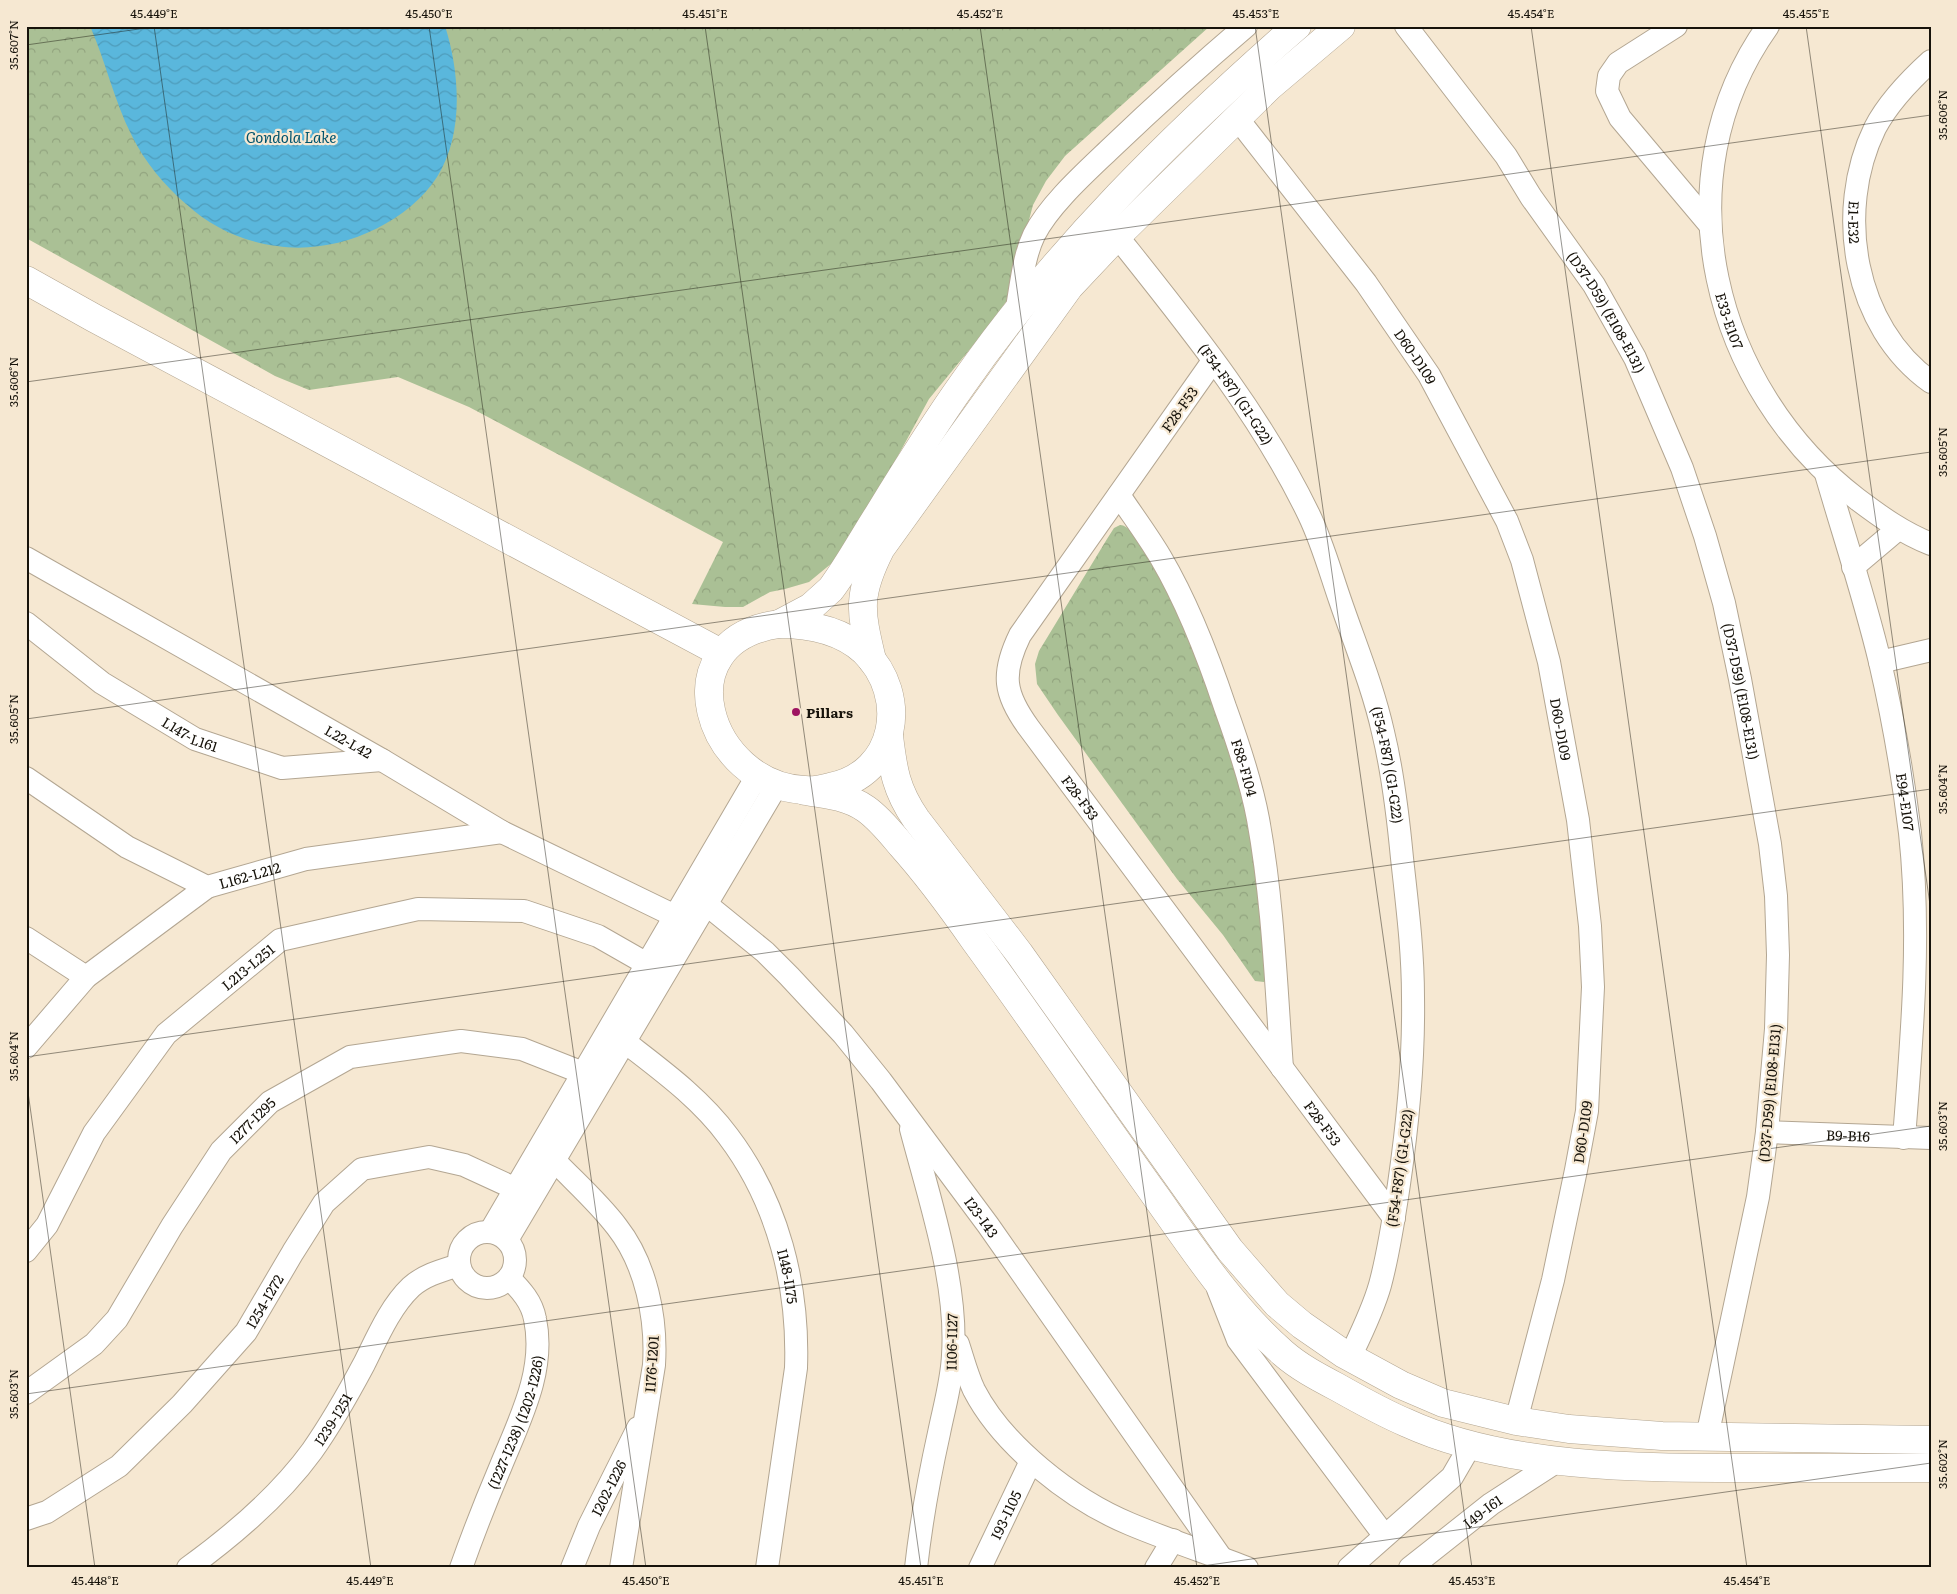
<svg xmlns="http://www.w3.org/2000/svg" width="1957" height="1594" font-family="Literata,serif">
<defs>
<pattern id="forest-crowns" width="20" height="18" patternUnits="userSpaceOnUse" patternTransform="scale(1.25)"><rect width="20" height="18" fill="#aac095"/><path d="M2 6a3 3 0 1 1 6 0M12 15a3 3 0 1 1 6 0" fill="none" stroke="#92a47f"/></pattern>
<pattern id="water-waves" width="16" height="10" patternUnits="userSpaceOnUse" patternTransform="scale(1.25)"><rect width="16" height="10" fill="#5ab7dc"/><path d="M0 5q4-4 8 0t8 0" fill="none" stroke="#4e9cbb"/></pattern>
</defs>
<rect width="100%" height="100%" fill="#f6e8d2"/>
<g fill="url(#forest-crowns)">
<polygon points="26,26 1210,26 1065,156 1046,181 1033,205 1008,299 989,326 929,399 870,507 832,563 809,582 785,589 770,592 743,607 725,607 692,604 723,542 469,407 398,377 309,390 275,376 26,238"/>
<path d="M1120 525C1152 523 1236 757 1244 792 1249 811 1250 832 1253 852 1259 894 1264 935 1270 976L1264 982 1255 981 1223 935 1177 879 1058 715 1037 684 1035 664 1039 651 1107 539 1114 528Z"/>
</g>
<path fill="url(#water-waves)" d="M90 26H445C460 73 464 134 437 177 405 226 334 255 277 246 243 242 211 227 186 204 165 186 144 161 132 136 114 101 106 62 90 26Z"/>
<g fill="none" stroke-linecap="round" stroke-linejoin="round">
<g stroke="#b3a692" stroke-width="24">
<g id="minor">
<path id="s1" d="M1406 26 1506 156 1531 197 1594 285 1635 358 1682 468 1705 536 1724 603 1740 679 1770 844 1776 896 1778 955 1776 1029 1767 1132 1758 1197 1707 1437"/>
<polyline points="1676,26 1618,63 1609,76 1607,91 1620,118 1710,225"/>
<path id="s2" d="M1768 26C1659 179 1713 389 1857 499 1881 517 1903 533 1931 544"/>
<path id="s3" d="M1931 61C1910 80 1888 103 1875 128 1834 212 1854 327 1931 382"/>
<path id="s4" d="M1237 118 1366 283 1429 375 1507 521 1522 560 1549 662 1578 820 1590 926 1593 987 1587 1111 1576 1170 1553 1280 1516 1421"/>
<path id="s5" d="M1117 236C1187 324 1260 413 1309 515 1322 542 1330 571 1340 600 1355 644 1373 687 1383 732 1393 773 1398 816 1402 858 1407 904 1413 950 1413 997 1414 1059 1408 1122 1399 1184 1394 1217 1389 1252 1380 1285 1373 1310 1361 1334 1350 1357"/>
<path d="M1016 313C1021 287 1023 258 1034 235 1049 205 1086 172 1110 149 1154 107 1199 66 1246 26"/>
<path id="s6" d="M1213 361 1020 635C1001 674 1004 694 1029 728L1394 1218"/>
<path id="s7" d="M1826 474C1844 536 1865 599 1880 662 1893 718 1903 776 1910 833 1921 935 1912 1036 1904 1138"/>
<path id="s8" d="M1119 495C1133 516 1148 536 1161 558 1188 604 1208 656 1225 707 1238 743 1251 781 1258 819 1273 901 1276 985 1282 1068"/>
<path id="s9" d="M26 558 382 760 502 832 675 916"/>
<polyline points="1853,567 1898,529"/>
<path id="s10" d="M26 623 102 683 195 739 282 768 382 760"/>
<polyline points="1880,662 1931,650"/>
<path id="s11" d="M26 778 127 847 207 887 306 859 502 832"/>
<path id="s12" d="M706 904 765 952 789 976 843 1034 881 1081 988 1225 1222 1559"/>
<polyline points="26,938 86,977"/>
<path id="s13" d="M625 1042C661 1070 700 1098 728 1136 778 1202 799 1286 796 1368L767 1568"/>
<polyline points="26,1047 86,977 207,887"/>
<path d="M911 1129C929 1198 958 1283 953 1355 952 1381 944 1408 939 1433 929 1478 921 1523 916 1568"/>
<path id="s14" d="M1767 1132 1931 1138"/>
<path d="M554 1160C575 1182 599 1203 617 1227 646 1264 657 1318 654 1365L621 1568"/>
<circle cx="487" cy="1260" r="28"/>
<polyline points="490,1232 757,776"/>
<polyline points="507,1240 777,785"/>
<path id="s15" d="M26 1251 47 1225 94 1133 166 1034 280 940 418 909 524 911 598 936 647 964"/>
<polyline points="1218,1289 1238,1340 1384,1535"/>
<path d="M958 1344C963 1359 967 1375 974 1390 1003 1446 1072 1500 1130 1524 1168 1540 1208 1553 1247 1568"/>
<path id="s16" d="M26 1393 94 1344 117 1319 172 1226 221 1151 270 1102 350 1057 461 1041 522 1049 583 1073"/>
<path id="s17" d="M26 1519 47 1512 119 1466 182 1404 246 1332 293 1252 324 1203 362 1169 429 1157 464 1165 516 1189"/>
<path id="s18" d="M188 1568C232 1536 280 1495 312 1451 331 1424 348 1394 364 1364 377 1338 390 1307 411 1287 424 1275 443 1270 459 1265"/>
<path id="s19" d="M461 1568C473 1534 486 1501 500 1468 519 1421 546 1371 535 1319 532 1302 521 1290 509 1278"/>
<path id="s20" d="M572 1568 589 1526 638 1428"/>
<path id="s21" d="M980 1568 1031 1461"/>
<polyline points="1156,1568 1173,1540"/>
<polyline points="1349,1568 1452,1477 1470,1446"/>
<path id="s22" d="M1410 1568 1491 1504 1559 1460"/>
</g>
</g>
<g stroke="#b3a692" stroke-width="29">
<g id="tertiary">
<polyline points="26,280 94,318 721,653"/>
<path d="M779 624 811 607 831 589C848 566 862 540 878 515 905 471 932 427 962 385 1056 250 1174 134 1297 26"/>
<path d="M779 624C809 624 841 630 864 651 910 696 897 774 830 787 822 789 812 791 804 790 708 785 661 641 779 624Z"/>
<path d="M872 660C860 610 857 595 881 548L1069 287 1117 236 1270 86 1341 26"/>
<path d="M889 736C893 770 896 790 916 819L1019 953 1230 1250 1277 1304 1302 1325 1344 1354 1401 1385 1443 1403 1516 1421 1569 1429 1662 1436 1931 1440"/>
<path d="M805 791C826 794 848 796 866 809 880 819 890 832 901 845 928 875 952 908 975 941 1037 1026 1096 1113 1157 1198 1195 1252 1233 1309 1283 1353 1299 1367 1318 1377 1337 1387 1360 1400 1383 1413 1407 1423 1505 1468 1638 1468 1745 1468 1807 1468 1869 1468 1931 1468"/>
</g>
</g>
<use href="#minor" stroke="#fff" stroke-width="22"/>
<use href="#tertiary" stroke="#fff" stroke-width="28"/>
</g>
<path fill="none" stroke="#17130b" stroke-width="1" stroke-opacity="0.45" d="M154 26 371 1568M429 26 646 1568M705 26 921 1568M980 26 1197 1568M1255 26 1472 1568M1531 26 1747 1568M1806 26 1931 912M26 45 160 26M26 382 1931 115M26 719 1931 452M26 1057 1931 789M26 1078 95 1568M26 1394 1931 1126M1188 1568 1931 1463"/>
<circle fill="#9e1461" stroke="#f6e8d2" stroke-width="2" cx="796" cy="712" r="5"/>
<g text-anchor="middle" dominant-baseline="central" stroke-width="4.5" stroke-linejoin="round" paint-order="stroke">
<g font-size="14" fill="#17130b" stroke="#f6e8d2">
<text stroke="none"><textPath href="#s3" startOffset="185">E1-E32</textPath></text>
<text stroke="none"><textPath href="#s1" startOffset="350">(D37-D59) (E108-E131)</textPath></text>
<text stroke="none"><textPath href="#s2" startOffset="309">E33-E107</textPath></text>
<text stroke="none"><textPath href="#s4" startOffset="298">D60-D109</textPath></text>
<text stroke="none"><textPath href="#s5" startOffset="198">(F54-F87) (G1-G22)</textPath></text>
<text transform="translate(1179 409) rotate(-55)">F28-F53</text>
<text stroke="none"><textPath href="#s1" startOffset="755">(D37-D59) (E108-E131)</textPath></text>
<text stroke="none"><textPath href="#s4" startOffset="702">D60-D109</textPath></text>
<text stroke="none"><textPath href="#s10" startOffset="199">L147-L161</textPath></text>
<text stroke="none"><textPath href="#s9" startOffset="371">L22-L42</textPath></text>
<text stroke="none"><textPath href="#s5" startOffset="602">(F54-F87) (G1-G22)</textPath></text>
<text stroke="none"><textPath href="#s8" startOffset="302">F88-F104</textPath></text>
<text stroke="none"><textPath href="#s6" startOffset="522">F28-F53</textPath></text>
<text stroke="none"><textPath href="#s7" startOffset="338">E94-E107</textPath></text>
<text stroke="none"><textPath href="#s11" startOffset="256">L162-L212</textPath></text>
<text stroke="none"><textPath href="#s15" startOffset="365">L213-L251</textPath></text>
<text transform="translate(1769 1093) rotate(-85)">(D37-D59) (E108-E131)</text>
<text stroke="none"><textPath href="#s16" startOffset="359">I277-I295</textPath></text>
<text stroke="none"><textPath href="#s6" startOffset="928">F28-F53</textPath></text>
<text transform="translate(1582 1132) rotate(-82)">D60-D109</text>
<text stroke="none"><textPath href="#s14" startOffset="81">B9-B16</textPath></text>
<text transform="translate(1399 1168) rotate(-82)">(F54-F87) (G1-G22)</text>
<text stroke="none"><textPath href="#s12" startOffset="419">I23-I43</textPath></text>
<text stroke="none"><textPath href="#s13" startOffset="294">I148-I175</textPath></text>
<text stroke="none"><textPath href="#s17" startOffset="328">I254-I272</textPath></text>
<text transform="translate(951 1342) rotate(-89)">I106-I127</text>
<text transform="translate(651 1364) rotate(-86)">I176-I201</text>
<text stroke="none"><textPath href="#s18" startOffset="209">I239-I251</textPath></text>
<text stroke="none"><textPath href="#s19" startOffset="156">(I227-I238) (I202-I226)</textPath></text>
<text stroke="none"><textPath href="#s20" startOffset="88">I202-I226</textPath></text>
<text stroke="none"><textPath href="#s22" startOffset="92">I49-I61</textPath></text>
<text stroke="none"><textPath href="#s21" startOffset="59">I93-I105</textPath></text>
</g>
<g font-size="14" font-weight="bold" fill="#17130b" stroke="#f6e8d2" text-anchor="start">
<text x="806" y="712">Pillars</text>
</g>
<g font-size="15" font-style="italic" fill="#00536c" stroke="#f6e8d2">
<text x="291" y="136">Gondola Lake</text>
</g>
</g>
<rect width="1957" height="1594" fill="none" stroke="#f6e8d2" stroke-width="55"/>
<rect x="28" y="28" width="1902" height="1538" fill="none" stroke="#17130b" stroke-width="2"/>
<g font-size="12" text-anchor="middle" fill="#17130b">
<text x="154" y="18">45.449°E</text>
<text x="429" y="18">45.450°E</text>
<text x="705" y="18">45.451°E</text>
<text x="980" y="18">45.452°E</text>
<text x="1256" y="18">45.453°E</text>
<text x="1531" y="18">45.454°E</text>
<text x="1806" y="18">45.455°E</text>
<text transform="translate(14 45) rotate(-90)" y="4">35.607°N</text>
<text transform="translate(1943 115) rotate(-90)" y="4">35.606°N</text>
<text transform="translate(14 382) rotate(-90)" y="4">35.606°N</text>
<text transform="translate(1943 452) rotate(-90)" y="4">35.605°N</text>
<text transform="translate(14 719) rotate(-90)" y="4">35.605°N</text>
<text transform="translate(1943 789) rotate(-90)" y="4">35.604°N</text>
<text transform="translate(14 1056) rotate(-90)" y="4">35.604°N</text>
<text transform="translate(1943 1126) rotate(-90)" y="4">35.603°N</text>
<text transform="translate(14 1394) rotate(-90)" y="4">35.603°N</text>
<text transform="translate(1943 1464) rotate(-90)" y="4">35.602°N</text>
<text x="95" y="1585">45.448°E</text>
<text x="370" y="1585">45.449°E</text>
<text x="646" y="1585">45.450°E</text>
<text x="921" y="1585">45.451°E</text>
<text x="1197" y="1585">45.452°E</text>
<text x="1472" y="1585">45.453°E</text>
<text x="1747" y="1585">45.454°E</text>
</g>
</svg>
